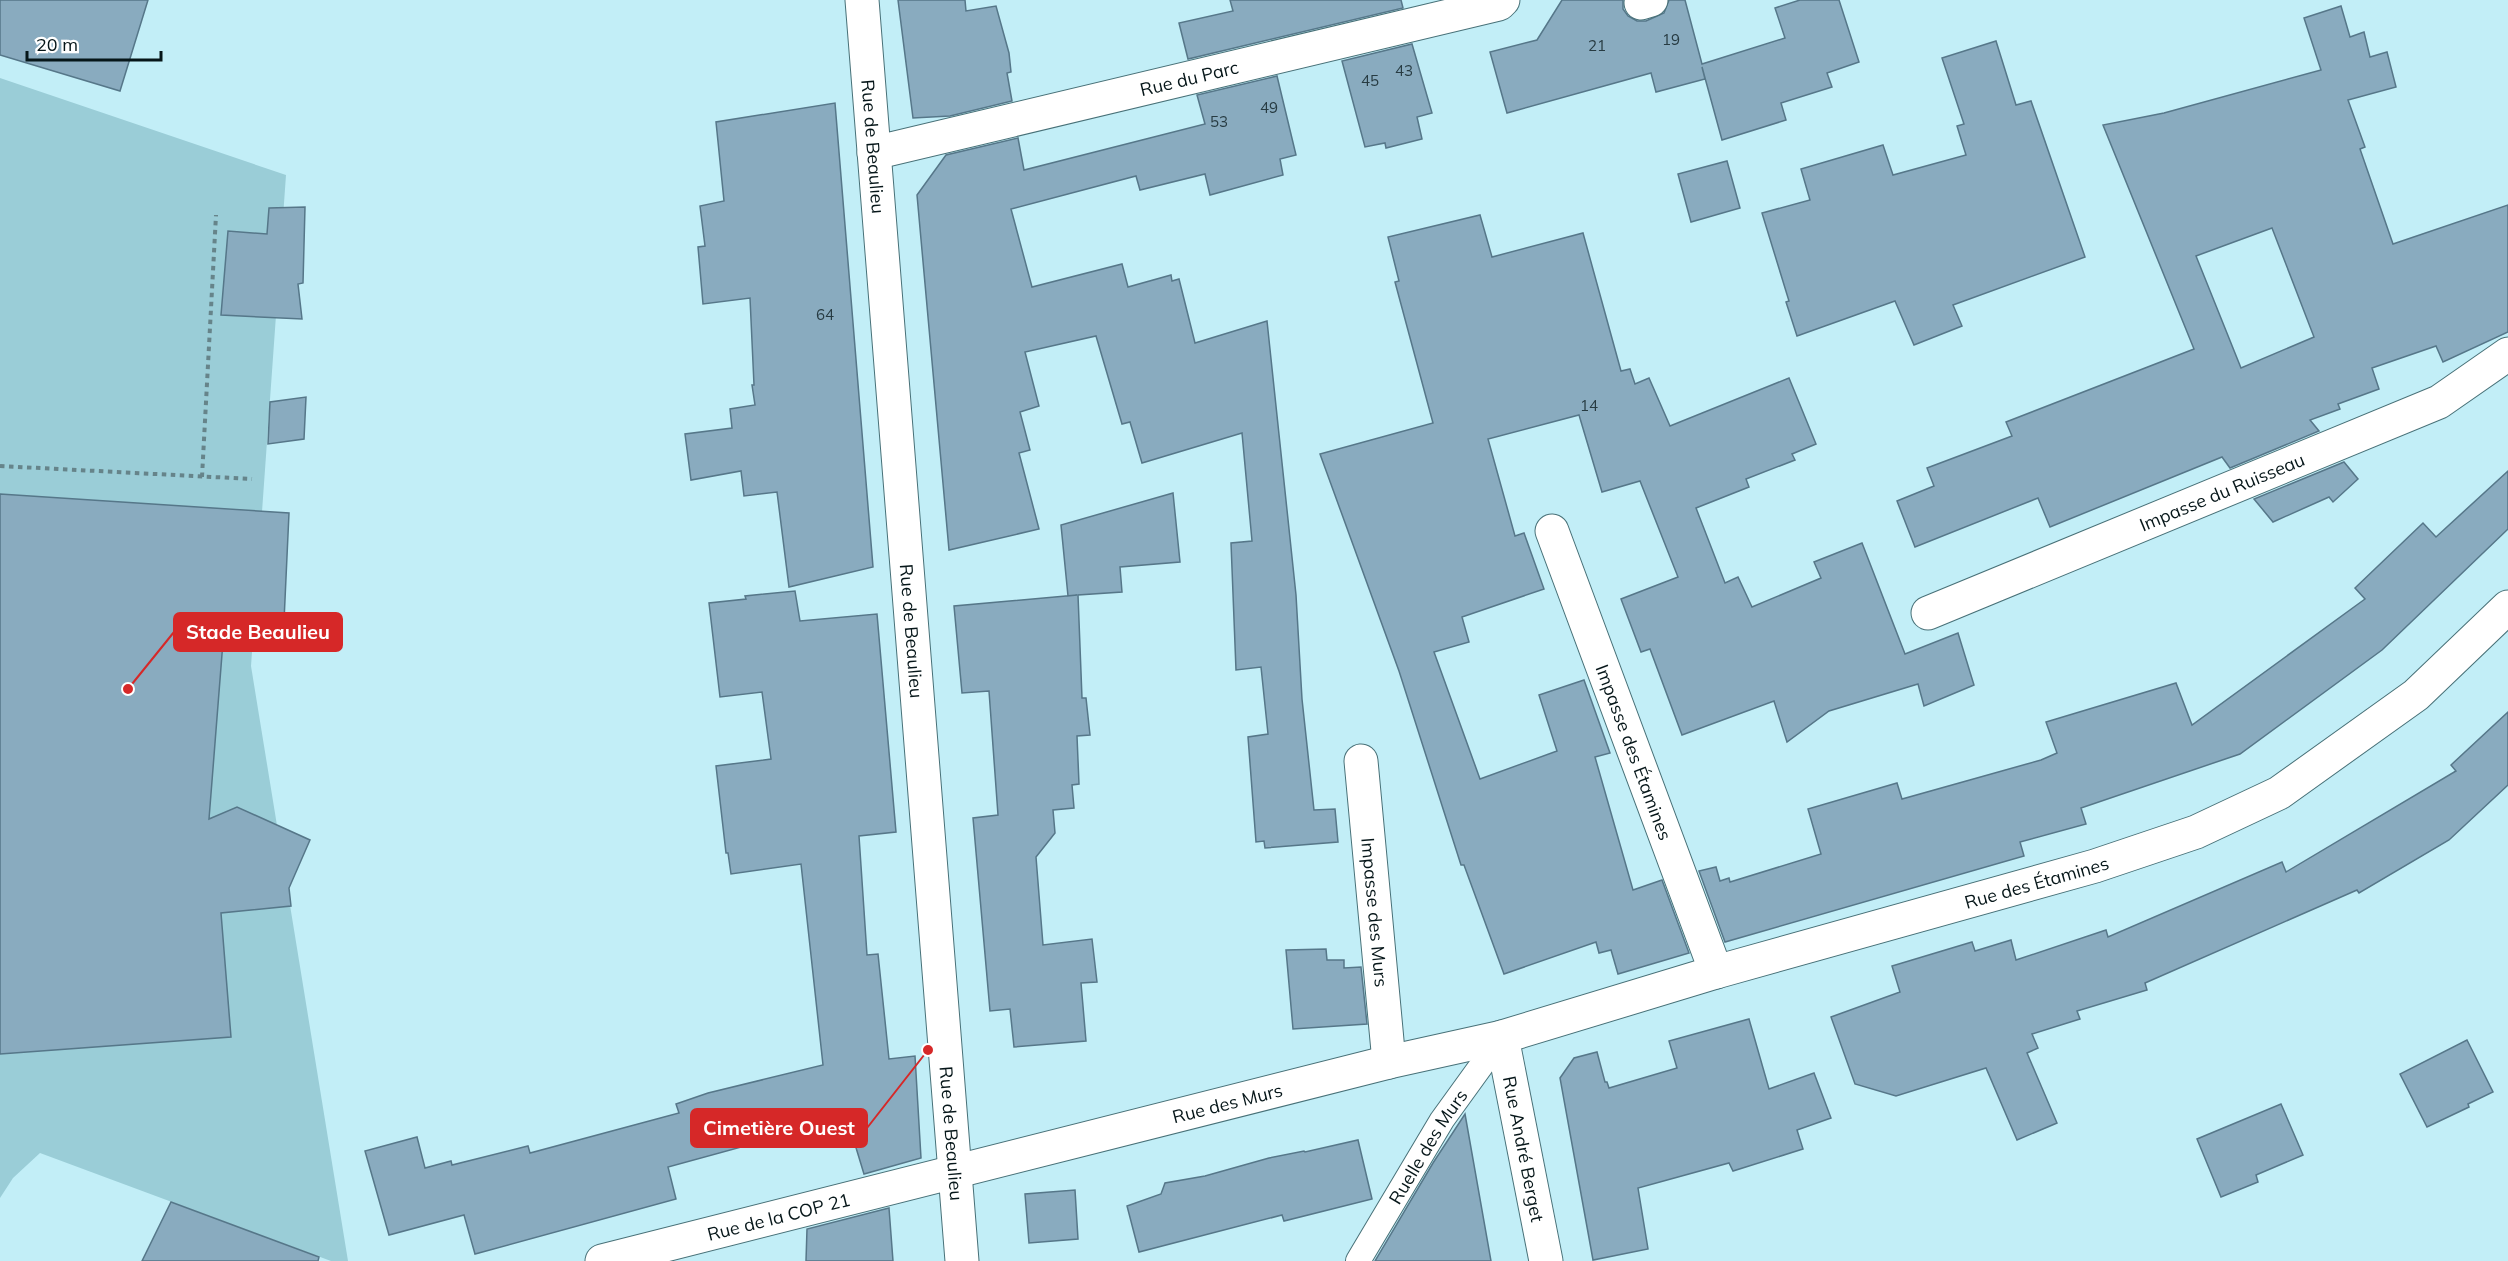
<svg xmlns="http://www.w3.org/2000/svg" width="2508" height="1261" font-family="Mulish,sans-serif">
<rect width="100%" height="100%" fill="#c2eef7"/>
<polygon fill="#9acdd7" points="0,78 286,175 251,666 348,1261 331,1261 40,1153 13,1178 0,1198"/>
<g fill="#89abbf" stroke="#567789" stroke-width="1.5" fill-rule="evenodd">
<polygon points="0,0 148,0 120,91 0,55"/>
<polygon points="898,0 965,0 966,11 996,6 1009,53 1011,72 1007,73 1012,101 950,116 913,118"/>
<polygon points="1230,0 1401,0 1403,8 1188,59 1179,23 1233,11"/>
<polygon points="1562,0 1623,0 1623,9 1628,16 1637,21 1646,21 1664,13 1669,0 1685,0 1702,64 1785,38 1775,8 1800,0 1839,0 1859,62 1827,73 1832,87 1781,103 1786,120 1722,140 1702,67 1705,79 1656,92 1651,73 1507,113 1490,52 1537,40"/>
<path d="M2341 6 2350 37 2364 32 2370 57 2387 52 2396 87 2348 100 2365 147 2360 149 2393 244 2508 205V332L2443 362 2436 346 2372 368 2379 389 2338 404 2340 409 2310 420 2319 431 2230 468 2222 457 2050 527 2038 498 1915 547 1897 501 1934 486 1927 468 2012 436 2006 422 2194 349 2103 125 2164 113 2321 70 2304 18ZM2272 228 2314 337 2241 368 2196 256Z"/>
<polygon points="1996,41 2016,105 2031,101 2085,257 1953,305 1962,326 1914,345 1895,301 1797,336 1786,302 1789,301 1762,213 1810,200 1801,169 1883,145 1893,175 1966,155 1957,126 1964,124 1942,58"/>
<polygon points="1412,44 1432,113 1417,117 1422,139 1386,148 1385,143 1365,147 1342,61"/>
<polygon points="1277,76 1296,155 1280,159 1283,175 1210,195 1205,174 1140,190 1136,176 1011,209 1032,287 1122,264 1128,287 1171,275 1172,281 1179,279 1195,343 1267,321 1296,595 1302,699 1314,810 1335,809 1338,842 1265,848 1264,841 1256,842 1248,737 1268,734 1261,667 1236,670 1231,543 1252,541 1242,433 1142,463 1130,422 1122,424 1096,336 1025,352 1039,406 1020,412 1030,450 1019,453 1039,529 949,550 917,195 946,155 1018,138 1024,170 1205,124 1197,95"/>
<polygon points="835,103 873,567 789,587 777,492 744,496 741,471 691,480 685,434 732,428 730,409 755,405 752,385 754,385 750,298 703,304 698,247 705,246 700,206 724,201 716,122"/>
<polygon points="1727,161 1740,208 1691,222 1678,174"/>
<polygon points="305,207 303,283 298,284 302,319 221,315 228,231 267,234 269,208"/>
<polygon points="1480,215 1492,257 1583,233 1621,371 1630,369 1635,384 1649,378 1670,426 1789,378 1816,444 1792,454 1795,460 1746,479 1749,487 1696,508 1725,583 1738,577 1752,607 1821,578 1814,562 1862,543 1905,654 1958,633 1974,685 1924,706 1918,684 1829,711 1787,742 1774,701 1682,735 1650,649 1641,652 1621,599 1678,577 1640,481 1602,492 1579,415 1488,439 1515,536 1524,533 1544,589 1462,617 1469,642 1434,652 1480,779 1557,751 1539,695 1584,680 1610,753 1595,757 1633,890 1662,880 1689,953 1618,974 1611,950 1599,953 1596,942 1504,974 1464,865 1461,865 1399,671 1320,454 1433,423 1395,282 1399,281 1388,237"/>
<polygon points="306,397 304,439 268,444 270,402"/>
<polygon points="2344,462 2358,479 2333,502 2329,497 2273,522 2254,499"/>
<polygon points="2508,471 2508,529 2382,650 2240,754 2081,808 2086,824 2020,842 2024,856 1725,942 1699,871 1716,867 1720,881 1729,878 1730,882 1821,854 1808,809 1897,783 1902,799 2041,760 2057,753 2046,722 2176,683 2192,725 2365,599 2355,588 2423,523 2436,537"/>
<polygon points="1173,493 1180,562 1120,567 1122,592 1078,595 1082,698 1086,698 1090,735 1077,736 1079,784 1072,785 1074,808 1053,810 1055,833 1036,857 1043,945 1092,939 1097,982 1081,983 1086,1041 1014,1047 1010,1009 990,1011 973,818 998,815 989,691 962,693 954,606 1077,595 1068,596 1061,525"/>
<polygon points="0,494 289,513 284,621 224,629 209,819 237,807 310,840 289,888 291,906 221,913 231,1037 0,1054"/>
<polygon points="795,591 800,621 877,614 896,832 859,836 867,955 878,954 889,1059 915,1056 921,1158 864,1174 847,1118 668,1167 676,1199 475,1254 464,1215 389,1235 365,1151 417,1137 425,1168 451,1161 452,1165 528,1146 530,1153 679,1113 676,1104 708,1093 823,1065 801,864 731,874 728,853 726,853 716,766 771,759 762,692 720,697 709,603 746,599 745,596"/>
<polygon points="2508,712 2508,785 2449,840 2359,893 2357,890 2145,983 2147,990 2077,1011 2080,1019 2032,1034 2038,1048 2027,1053 2057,1123 2017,1140 1986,1068 1896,1096 1855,1084 1831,1017 1900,992 1892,966 1972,942 1975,951 2011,940 2016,960 2106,930 2108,937 2282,862 2286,872 2456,771 2451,765"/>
<polygon points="1326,949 1327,960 1344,960 1344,968 1361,967 1367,1024 1293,1029 1286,950"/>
<polygon points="1749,1019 1769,1089 1814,1073 1831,1118 1797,1130 1803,1149 1733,1171 1729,1163 1638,1188 1648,1249 1593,1260 1560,1078 1574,1058 1597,1052 1605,1082 1607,1082 1609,1088 1677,1068 1669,1041"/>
<polygon points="2467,1040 2493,1092 2468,1104 2469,1107 2427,1127 2400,1074"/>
<polygon points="2281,1104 2303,1155 2256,1175 2258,1182 2221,1197 2197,1139"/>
<polygon points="1465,1114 1491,1261 1375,1261 1433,1163"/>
<polygon points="1358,1140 1372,1199 1284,1221 1282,1215 1139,1252 1127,1206 1161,1194 1165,1183 1205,1176 1269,1158 1304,1151 1305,1152"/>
<polygon points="1075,1190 1078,1239 1029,1243 1025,1194"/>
<polygon points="171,1202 319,1257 318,1261 142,1261"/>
<polygon points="889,1208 893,1261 806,1261 807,1229"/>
</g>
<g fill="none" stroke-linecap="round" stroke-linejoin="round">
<g stroke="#487178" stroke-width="26">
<g id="service">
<path id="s1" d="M1358 1261 1442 1120 1502 1037"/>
</g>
</g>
<g stroke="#487178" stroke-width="35">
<g id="minor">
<path id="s2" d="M862 0 962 1261"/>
<polyline points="1641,3 1651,0"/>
<path id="s3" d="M874 153 1499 4 1503 0"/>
<path id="s4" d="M1552 531 1716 972"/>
<path id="s5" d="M1928 613 2439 402 2508 354"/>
<path id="s6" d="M1361 761 1389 1062"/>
<path id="s7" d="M1502 1037 1546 1261"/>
<path id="s8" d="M602 1261 1389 1062 1502 1037 1716 972 2095 866 2196 832 2279 793 2416 695 2508 607"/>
</g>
</g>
<g stroke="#66848a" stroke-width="4" stroke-dasharray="4.5 4.5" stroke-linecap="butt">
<polyline points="0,466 252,479"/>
<polyline points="202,477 216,215"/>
</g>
<use href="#service" stroke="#fff" stroke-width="24"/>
<use href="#minor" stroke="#fff" stroke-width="33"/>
</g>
<g text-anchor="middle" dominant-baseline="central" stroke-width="4.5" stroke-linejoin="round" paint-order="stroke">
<g font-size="15" fill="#273b42">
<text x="1671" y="39">19</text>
<text x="1597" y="45">21</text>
<text x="1404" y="70">43</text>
<text x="1370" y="80">45</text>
<text x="1269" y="107">49</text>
<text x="1219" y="121">53</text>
<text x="825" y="314">64</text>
<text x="1589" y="405">14</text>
</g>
<g font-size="18" fill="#061619" stroke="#fff">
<text stroke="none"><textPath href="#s3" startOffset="324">Rue du Parc</textPath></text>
<text stroke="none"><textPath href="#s2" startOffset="147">Rue de Beaulieu</textPath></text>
<text stroke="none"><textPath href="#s5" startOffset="318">Impasse du Ruisseau</textPath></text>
<text stroke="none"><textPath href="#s2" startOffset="633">Rue de Beaulieu</textPath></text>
<text stroke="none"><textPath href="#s4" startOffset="236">Impasse des Étamines</textPath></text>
<text stroke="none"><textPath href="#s8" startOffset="1484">Rue des Étamines</textPath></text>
<text stroke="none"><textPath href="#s6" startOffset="152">Impasse des Murs</textPath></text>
<text stroke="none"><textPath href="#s8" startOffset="645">Rue des Murs</textPath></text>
<text stroke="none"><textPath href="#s2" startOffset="1137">Rue de Beaulieu</textPath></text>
<text stroke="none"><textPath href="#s1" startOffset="134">Ruelle des Murs</textPath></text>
<text stroke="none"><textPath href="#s7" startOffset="114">Rue André Berget</textPath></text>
<text stroke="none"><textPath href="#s8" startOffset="182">Rue de la COP 21</textPath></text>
</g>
</g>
<path fill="none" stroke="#d62828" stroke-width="2" d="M128 689L174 632M928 1050L867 1128"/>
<g fill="#d62828" stroke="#fff" stroke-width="2">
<circle cx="128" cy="689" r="6"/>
<circle cx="928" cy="1050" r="6"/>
</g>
<g fill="#d62828" stroke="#d62828" stroke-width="2">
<rect x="174" y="613" width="168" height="38" rx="6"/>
<rect x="691" y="1109" width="176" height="38" rx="6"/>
</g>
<g font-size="20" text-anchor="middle" font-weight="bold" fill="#fff">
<text x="258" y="639">Stade Beaulieu</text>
<text x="779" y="1135">Cimetière Ouest</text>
</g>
<path d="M27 51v9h134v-9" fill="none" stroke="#061619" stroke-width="3"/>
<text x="36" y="51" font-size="18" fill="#061619" stroke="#ffffff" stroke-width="4.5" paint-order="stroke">20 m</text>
</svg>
